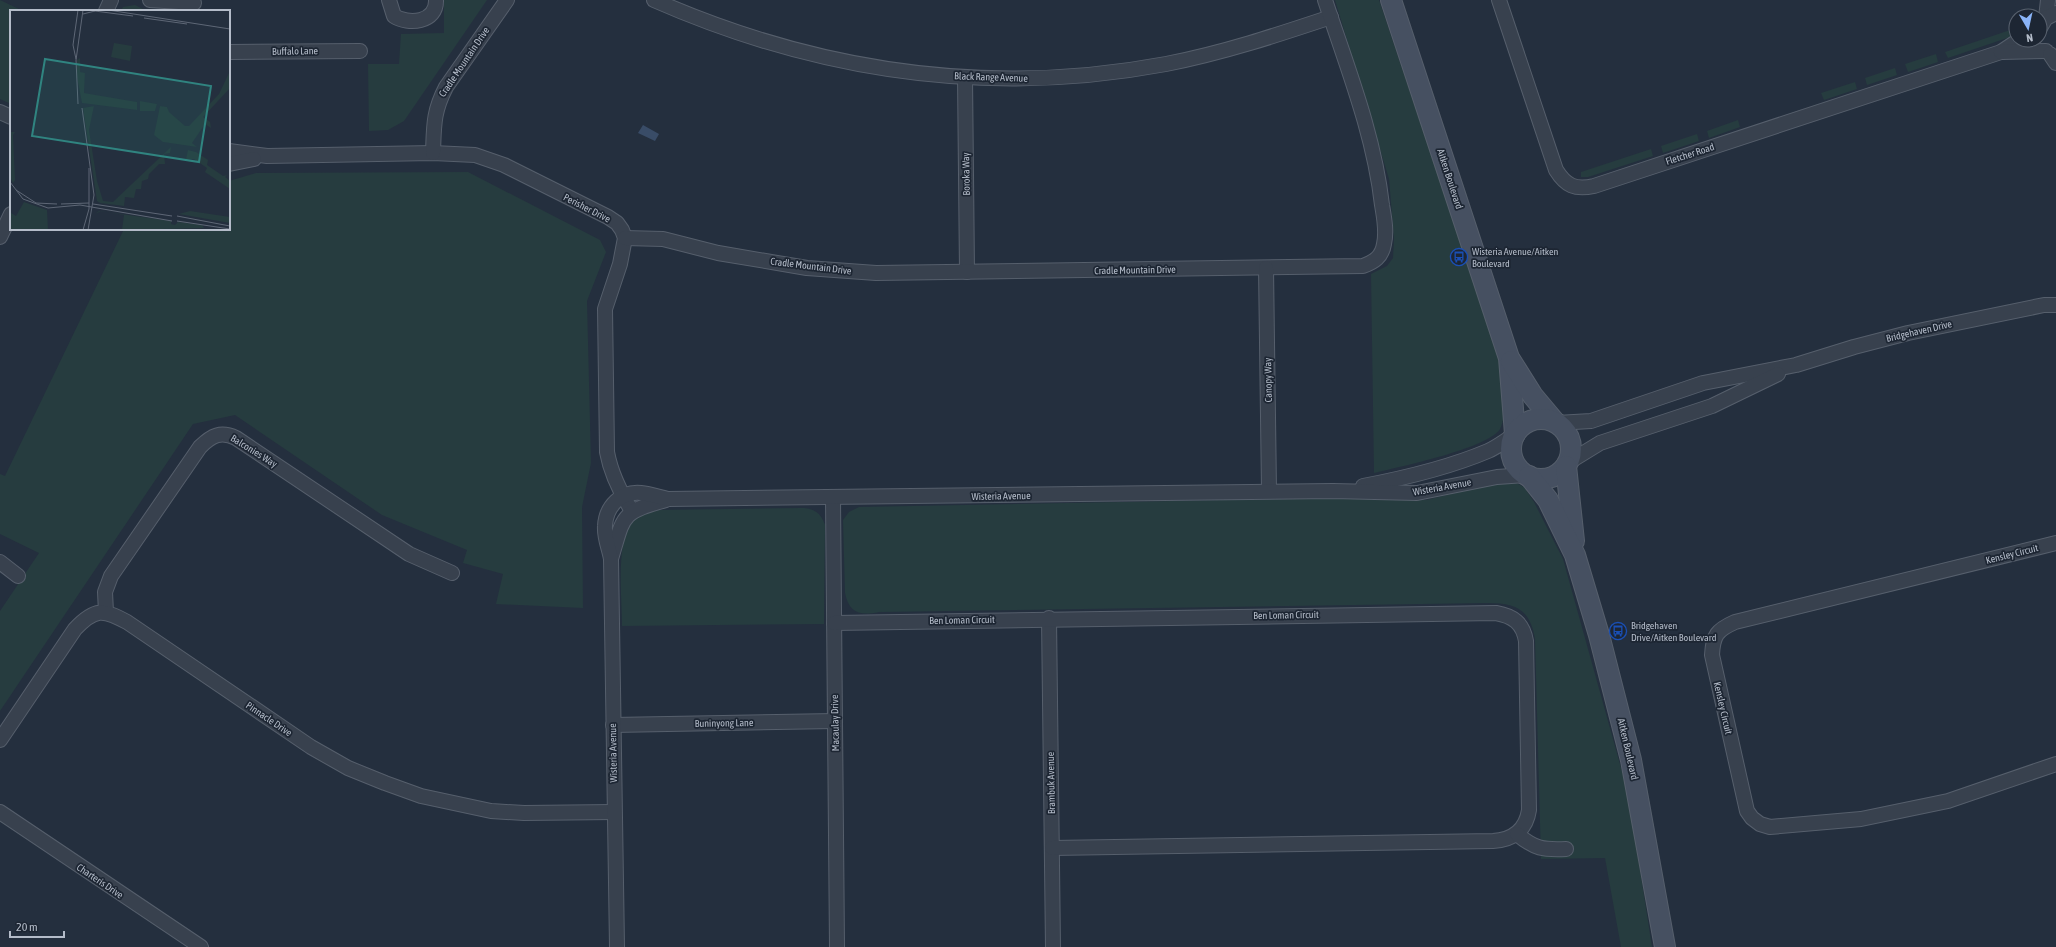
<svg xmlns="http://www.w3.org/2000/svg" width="2056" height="947" font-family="'Asap Condensed',sans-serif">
<rect width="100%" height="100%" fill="#242f3e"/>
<g fill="#263c3f">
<polygon points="0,0 23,11 11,11 11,104 0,99"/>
<polygon points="444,0 487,0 404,121 388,130 369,131 368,64 399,64 401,34 444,33"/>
<path d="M1335 0H1379L1500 359C1502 378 1509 412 1500 429 1489 448 1399 467 1374 473L1371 274 1387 266 1393 258 1394 239 1389 179Z"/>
<polygon points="135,5 147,11 121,11 123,7"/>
<polygon points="2016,28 2016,35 1948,58 1945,52"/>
<polygon points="1936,54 1938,62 1908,72 1905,64"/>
<polygon points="1895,68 1897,75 1867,85 1865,78"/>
<polygon points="1855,82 1857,89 1824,100 1821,93"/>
<polygon points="1738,120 1740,127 1709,138 1707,131"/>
<polygon points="1697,134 1699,141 1663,153 1661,146"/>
<polygon points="1651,149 1653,156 1588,177 1581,177 1581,172"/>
<polygon points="468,172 600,240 606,252 587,301 591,463 582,507 583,608 496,604 503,574 463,563 467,550 382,515 235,415 193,424 0,711 0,611 39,553 0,534 0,474 5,476 124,229 229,229 229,181 256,173"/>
<path d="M1514 482 1524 487 1534 502 1563 559 1628 793 1652 947H1621L1605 858 1541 859 1535 639C1530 609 1516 603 1487 603L879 612C860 616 849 613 845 593L843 520 849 512 859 507 1375 497 1426 500 1493 484Z"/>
<path d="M801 508C814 508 821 513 825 525L824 624 622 626C622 599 616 546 630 525 636 515 646 512 656 510Z"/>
</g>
<polygon fill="#394c67" points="643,125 659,134 655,141 638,133"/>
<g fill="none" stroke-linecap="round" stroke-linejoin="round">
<g stroke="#565f6c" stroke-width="16">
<g id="street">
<polyline points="150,0 194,3"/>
<path d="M389 0 394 16C408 25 437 23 436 0"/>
<path d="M654 0C818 72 990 97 1166 64 1223 53 1277 35 1331 17"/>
<path d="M1499 0 1556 170C1566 186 1575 190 1594 186L2001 52 2019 40"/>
<polyline points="106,11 111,0"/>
<polyline points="2046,18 2048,0"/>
<polyline points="2040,28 2046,18 2056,13"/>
<polyline points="229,52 360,51"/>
<polyline points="2001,52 2046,51"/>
<polyline points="2050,54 2056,63"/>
<polyline points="965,77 967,272"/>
<polyline points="0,112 11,117"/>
<path d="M229 151 267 156 433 153 475 155 504 165 608 217 617 223 622 230 625 238 620 264 605 309 607 452C611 474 620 492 632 511"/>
<path d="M433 153C434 126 433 112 446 87L507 0"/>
<polyline points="229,164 254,159"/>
<polyline points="0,237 11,214"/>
<path d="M625 238 663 239 718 253 807 268 876 273 1363 266C1374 262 1382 257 1384 244 1387 231 1384 217 1382 205 1374 134 1347 67 1325 0"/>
<polyline points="1266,268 1269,491"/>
<polyline points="1557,423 1591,421 1703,383 1796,365 1854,347 1908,333 2044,305 2056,305"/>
<polyline points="1569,462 1600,443 1712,406 1778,374"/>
<path d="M1363 486C1405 478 1448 468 1488 451 1497 447 1506 440 1514 435"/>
<polyline points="833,498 837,947"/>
<path d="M2056 543 1735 622C1717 630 1713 635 1712 655L1747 811 1752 818 1760 824 1770 827 1861 819 1948 801 2056 764"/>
<path d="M611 559C624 516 620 512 666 500"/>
<polyline points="0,562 18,576"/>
<path d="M106 612 105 592 111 576 200 447C212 435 221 431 236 438L409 554 452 573"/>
<polyline points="1049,618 1053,947"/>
<path d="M834 623 1496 613C1513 616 1523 623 1526 641L1529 810C1526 830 1513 840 1493 841L1052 848"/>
<polyline points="613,725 835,721"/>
<path d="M0 740 75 629C95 608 103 609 127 622L311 747 348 768 385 783 421 796 491 811 524 813 614 812"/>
<polyline points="0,812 201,947"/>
<path d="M1517 834C1535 849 1543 850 1566 849"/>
<path d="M617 947 611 559C609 548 604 537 605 526 606 506 621 491 641 493 650 494 659 497 668 499L1333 491 1417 493 1497 477 1527 475"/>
</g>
</g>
<g stroke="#565f6c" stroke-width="22">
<g id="secondary">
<polyline points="1391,0 1509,358 1515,434"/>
<polyline points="1511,361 1533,396 1554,421"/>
<circle cx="1541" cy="449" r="30"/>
<polyline points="1566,466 1574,541"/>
<polyline points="1529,476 1548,500 1575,555 1599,635 1631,760 1665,947"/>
</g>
</g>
<use href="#street" stroke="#38414e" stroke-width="14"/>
<use href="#secondary" stroke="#465061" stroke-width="20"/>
</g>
<defs>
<g id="bus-ring" transform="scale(0.9)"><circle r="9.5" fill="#1d2633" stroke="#1a4fb4" stroke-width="1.5"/><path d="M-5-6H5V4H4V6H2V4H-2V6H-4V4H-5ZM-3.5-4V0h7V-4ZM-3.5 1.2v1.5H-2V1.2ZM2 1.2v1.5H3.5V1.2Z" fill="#1a4fb4"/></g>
</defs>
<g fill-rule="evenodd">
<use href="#bus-ring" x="1459" y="257"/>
<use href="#bus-ring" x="1618" y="631"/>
</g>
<g text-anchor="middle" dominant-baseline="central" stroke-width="3.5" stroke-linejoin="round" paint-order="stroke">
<g font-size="10" fill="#b4bcc9" stroke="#1d2633">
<text transform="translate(295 51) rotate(-1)">Buffalo Lane</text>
<text transform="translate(464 62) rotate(-56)">Cradle Mountain Drive</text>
<text transform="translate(991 77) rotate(2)">Black Range Avenue</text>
<text transform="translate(1690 154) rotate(-18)">Fletcher Road</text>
<text transform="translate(966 174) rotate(-91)">Boroka Way</text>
<text transform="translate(1450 179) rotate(72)">Aitken Boulevard</text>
<text transform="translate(587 208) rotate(27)">Perisher Drive</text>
<text transform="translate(811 266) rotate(7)">Cradle Mountain Drive</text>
<text transform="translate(1135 270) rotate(-1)">Cradle Mountain Drive</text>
<text transform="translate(1919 331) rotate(-13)">Bridgehaven Drive</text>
<text transform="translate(1268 380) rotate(-91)">Canopy Way</text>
<text transform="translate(254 451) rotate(32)">Balconies Way</text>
<text transform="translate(1442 487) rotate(-10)">Wisteria Avenue</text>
<text transform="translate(1001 496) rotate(-1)">Wisteria Avenue</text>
<text transform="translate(2012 554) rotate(-14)">Kensley Circuit</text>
<text transform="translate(1286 615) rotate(-1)">Ben Loman Circuit</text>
<text transform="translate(962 620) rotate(-1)">Ben Loman Circuit</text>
<text transform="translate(1723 708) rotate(77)">Kensley Circuit</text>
<text transform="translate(269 719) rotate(34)">Pinnacle Drive</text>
<text transform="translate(724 723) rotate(-1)">Buninyong Lane</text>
<text transform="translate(835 723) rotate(-91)">Macaulay Drive</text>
<text transform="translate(1628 749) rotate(77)">Aitken Boulevard</text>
<text transform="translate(613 753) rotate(-91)">Wisteria Avenue</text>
<text transform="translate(1051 783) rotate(-91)">Brambuk Avenue</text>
<text transform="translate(100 881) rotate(34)">Charteris Drive</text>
</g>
<g font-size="10" fill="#b4bcc9" stroke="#1d2633" text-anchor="start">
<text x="1472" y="251">Wisteria Avenue/Aitken<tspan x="1472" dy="12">Boulevard</tspan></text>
<text x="1631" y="625">Bridgehaven<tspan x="1631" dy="12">Drive/Aitken Boulevard</tspan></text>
</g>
</g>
<g transform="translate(10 10)">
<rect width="220" height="220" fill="#242f3e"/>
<path d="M104 33 122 36 120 51 101 47ZM70 48V62L75 63 74 83 127 92V100L72 93 67 67V50ZM220 61V78L193 107 200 112 201 118 195 114 182 133 187 137 153 132 144 125 150 96 157 97 159 102 175 116H179L209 84ZM130 91 147 94 145 101H130ZM84 96 79 120 87 171 93 191 103 192 161 137 160 143 154 144 155 154H149L139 164 138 169 132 171 131 179H126L124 188 115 187 114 196 90 193 87 191 73 98ZM0 122H5L3 125 5 170 3 173 0 167ZM178 140 186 142 198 150 197 155 213 166 217 165 215 167 220 171V179L195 162 197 158 184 149H176ZM14 192 37 200 38 220H0V197L1 203 6 206ZM89 201 161 211V214L165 215 168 212 192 215 194 218 112 220 114 205 91 201 85 204ZM180 201 220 207V213L169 204Z" fill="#263c3f"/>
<path fill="none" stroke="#5e6776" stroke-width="1" d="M77 0 123 6M98 0 220 19M73 4 85 1M134 8 177 14M66 49 63 35 68 0M68 94 66 50 73 0M72 98 84 185 78 220M0 172 13 189 38 198 70 195 162 211M6 180 26 193 47 194M51 194 79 193M83 194 162 206M167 206 220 216M167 211 220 219M73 220 79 199V158"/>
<path fill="#308480" fill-opacity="0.15" stroke="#308480" stroke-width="2" d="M35 49 201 76 189 152 22 126Z"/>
<rect width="220" height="220" fill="none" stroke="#b4bcc9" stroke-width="2"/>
</g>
<g transform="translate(2028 28) rotate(171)"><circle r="19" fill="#1d2633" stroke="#59626f"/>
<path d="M0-3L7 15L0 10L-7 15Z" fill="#8ab4f8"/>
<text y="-6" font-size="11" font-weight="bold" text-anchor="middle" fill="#b4bcc9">N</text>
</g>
<path d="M10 931v6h54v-6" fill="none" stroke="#b4bcc9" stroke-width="2"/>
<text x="16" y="931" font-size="12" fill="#b4bcc9" stroke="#1d2633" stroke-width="3" paint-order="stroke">20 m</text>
</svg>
